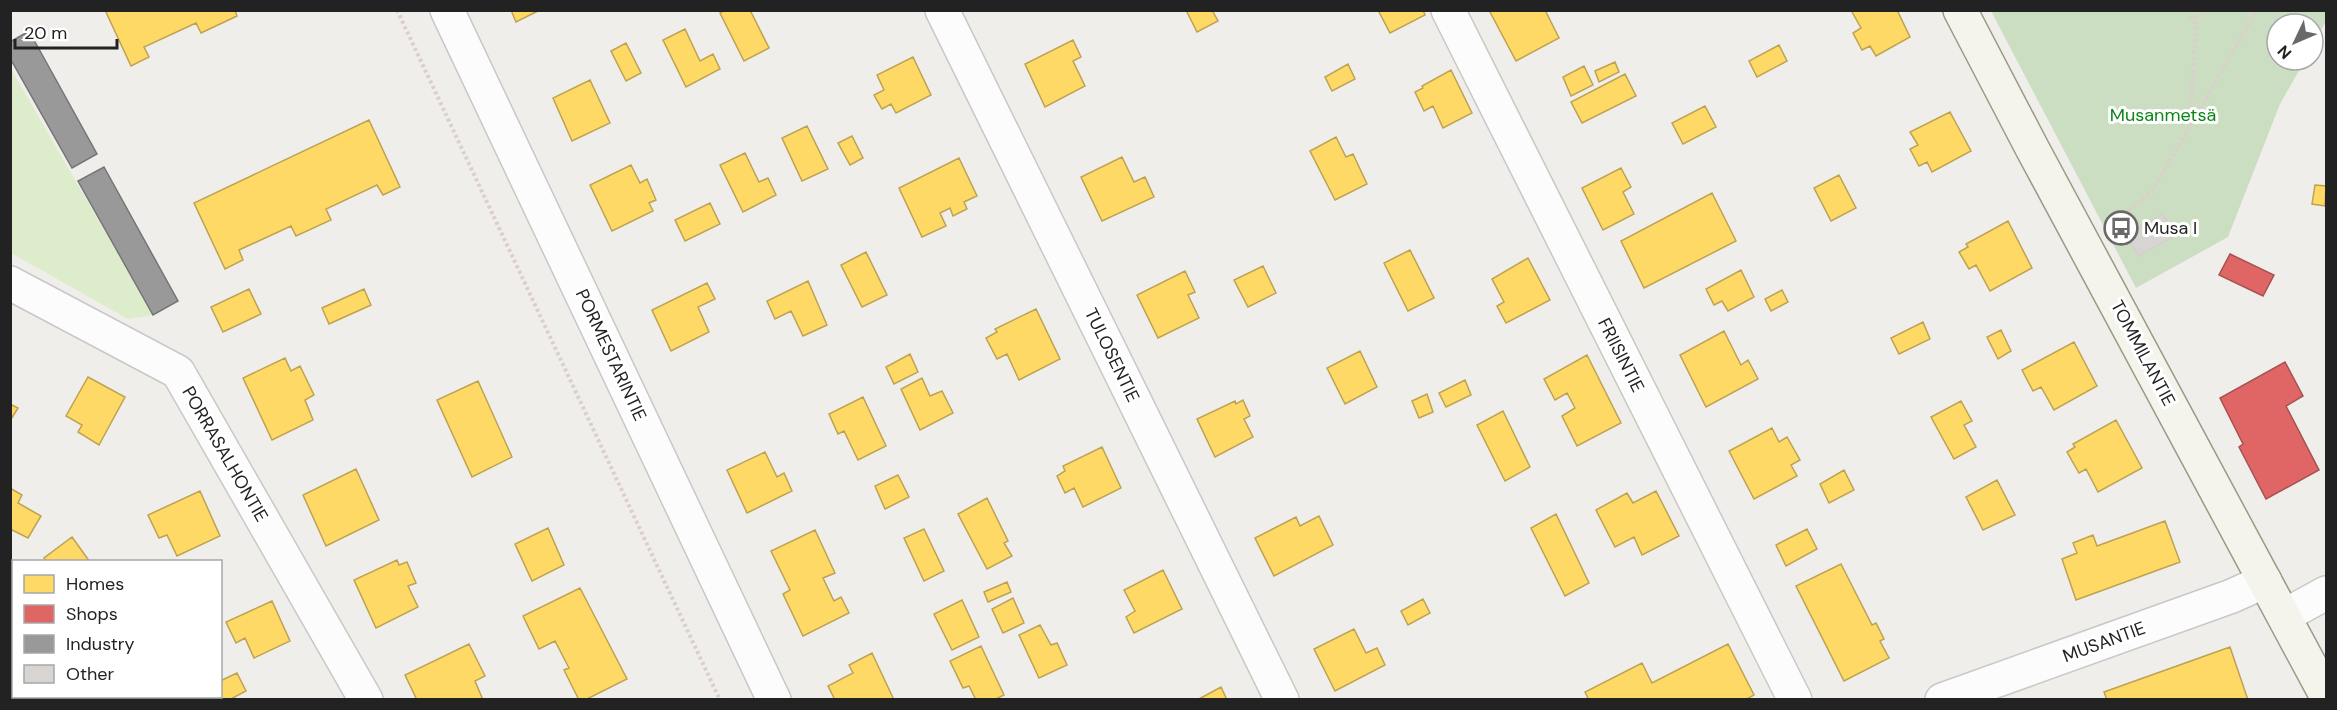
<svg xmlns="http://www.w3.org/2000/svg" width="2337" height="710" font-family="'DM Sans',sans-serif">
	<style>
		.grass { fill: #ddeccb }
		.forest { fill: #cbdec1 }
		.homes { fill: #ffd966; stroke: #bda252; stroke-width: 1.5 }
		.shops { fill: #e06666; stroke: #a75252; stroke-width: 1.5 }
		.industry { fill: #999; stroke: #757575; stroke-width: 1.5 }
		.building { fill: #d7d4d2; stroke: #d3d0cc; stroke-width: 1.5 }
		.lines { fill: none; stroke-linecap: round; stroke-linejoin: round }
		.minor-casing { stroke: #c9c8c7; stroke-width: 36 }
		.secondary-casing { stroke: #999a82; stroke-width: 36 }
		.path { stroke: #dccecd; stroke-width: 4; stroke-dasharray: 3 3; stroke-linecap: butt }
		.minor { stroke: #fdfcfc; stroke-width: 33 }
		.secondary { stroke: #f4f4ed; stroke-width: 33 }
		.labels { text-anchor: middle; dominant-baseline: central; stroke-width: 6; stroke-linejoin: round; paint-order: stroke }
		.park-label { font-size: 18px; fill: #0c8416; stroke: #fff }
		.poi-label { font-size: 18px; fill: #222; stroke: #fff; text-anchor: start }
		.street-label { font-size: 18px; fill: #222; stroke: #fff }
	</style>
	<rect width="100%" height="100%" fill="#f0eeeb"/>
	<path class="grass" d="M10 67 153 315 128 319 11 253Z"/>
	<path class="forest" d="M2326 10V21L2313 45V24H2277V60H2305L2280 104 2228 237 2136 288 1991 11Z"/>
	<path class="homes" d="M105 10H235L237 16 201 33 196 23 144 47 149 57 131 66Z
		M511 10H540L516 22Z
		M725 10H750L769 48 744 61 720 13Z
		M1186 10H1212L1218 21 1197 32Z
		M1378 10H1423L1425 15 1390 33Z
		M1493 10H1545L1559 38 1516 61 1490 12Z
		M1854 10H1897L1910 37 1876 56 1870 46 1862 50 1853 33 1861 28 1852 12Z
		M685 29 700 61 713 54 720 69 686 87 663 40Z
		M1073 40 1081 57 1073 61 1085 86 1045 107 1025 64Z
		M626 43 641 73 626 81 611 51Z
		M1779 45 1787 61 1757 77 1749 61Z
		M913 57 931 95 896 113 891 104 882 109 874 95 884 90 877 75Z
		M1615 62 1619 72 1599 82 1595 71Z
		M1348 64 1355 79 1332 91 1325 77Z
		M1584 66 1593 85 1571 96 1563 77Z
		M1451 70 1472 113 1443 128 1433 106 1424 111 1415 92 1423 88 1422 86Z
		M1625 74 1636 96 1582 123 1571 102Z
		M590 80 610 123 572 141 553 98Z
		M1705 106 1716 127 1683 144 1672 123Z
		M1950 112 1971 151 1932 172 1927 162 1919 166 1910 149 1918 145 1910 132Z
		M369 120 400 187 383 195 377 185 326 209 331 220 296 236 291 226 239 250 243 260 225 269 194 203Z
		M807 126 828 169 802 181 782 138Z
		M852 136 863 158 850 165 838 143Z
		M1336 137 1346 157 1353 154 1367 184 1335 200 1310 151Z
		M745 153 759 182 768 178 776 195 743 212 720 165Z
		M1122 157 1134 182 1145 177 1154 197 1102 221 1081 177Z
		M959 158 977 196 964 202 967 209 953 216 950 208 940 213 946 226 922 237 899 188Z
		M631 165 640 183 647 179 656 200 649 203 653 211 612 231 590 185Z
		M1621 168 1631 187 1623 192 1634 214 1603 230 1582 188Z
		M1839 175 1856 208 1831 221 1814 188Z
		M2315 185 2326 186 2325 206 2312 204Z
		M1712 193 1736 241 1644 288 1621 241Z
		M710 203 720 224 685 241 675 220Z
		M2008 221 2032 268 1990 291 1976 265 1969 269 1959 252 1968 247 1966 244Z
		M1410 250 1434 298 1408 311 1384 263Z
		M866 252 887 295 862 307 841 265Z
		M1528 258 1550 300 1506 323 1497 306 1504 302 1492 279Z
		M1263 266 1276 293 1248 307 1234 280Z
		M1741 270 1754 297 1728 311 1722 301 1714 305 1706 289Z
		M1185 271 1195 292 1188 295 1199 318 1158 338 1137 295Z
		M808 281 827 325 803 336 791 311 775 319 767 301Z
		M707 283 715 299 698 307 709 332 671 351 652 310Z
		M249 289 261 314 223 332 211 307Z
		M364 289 371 305 329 324 322 308Z
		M1782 290 1788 302 1771 311 1765 299Z
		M1036 309 1060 359 1019 380 1007 354 997 359 986 338 997 332 995 329Z
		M1923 322 1930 339 1899 354 1891 338Z
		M2001 330 2011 351 1998 359 1987 337Z
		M1724 331 1741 365 1748 360 1758 379 1706 407 1680 355Z
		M2074 342 2097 386 2054 410 2041 387 2033 391 2022 370Z
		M1360 351 1377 387 1345 404 1327 368Z
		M910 354 918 372 894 384 886 367Z
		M1587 355 1621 423 1577 446 1562 416 1575 408 1567 393 1555 400 1544 379Z
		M285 358 291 371 300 366 314 395 305 400 313 420 272 440 243 378Z
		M88 377 125 397 99 445 78 432 82 425 66 416Z
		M922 378 930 396 942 391 953 413 920 430 901 389Z
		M1465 380 1471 395 1446 407 1439 393Z
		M478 381 512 457 472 477 437 400Z
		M1427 394 1433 412 1419 418 1412 401Z
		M863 397 886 446 858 460 844 431 838 434 829 414Z
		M1243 400 1250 416 1244 419 1253 437 1215 457 1197 419 1235 401 1236 404Z
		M1961 401 1972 421 1964 425 1976 447 1954 459 1931 417Z
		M10 404 18 408 10 421Z
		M1503 411 1530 467 1505 481 1477 425Z
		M2116 420 2142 468 2098 492 2086 469 2079 473 2067 452 2075 447 2073 444Z
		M1772 428 1779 442 1787 437 1800 460 1791 465 1797 476 1754 499 1729 451Z
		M1102 447 1121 488 1083 507 1074 488 1065 493 1057 476 1065 471 1063 466Z
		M765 452 777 477 784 473 792 491 747 513 727 470Z
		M356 469 379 520 326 546 303 495Z
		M1844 470 1854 490 1829 503 1820 484Z
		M898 475 909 497 885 509 875 486Z
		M1997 480 2015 515 1983 530 1966 497Z
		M10 488 22 495 18 503 41 516 28 538 10 529Z
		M200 491 220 536 177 556 167 535 159 538 148 515Z
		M1656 491 1679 536 1642 555 1634 537 1615 547 1596 510 1627 493 1633 503Z
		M987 498 1008 541 1004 543 1012 556 987 569 958 514Z
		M1556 514 1589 583 1565 596 1531 528Z
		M1319 516 1333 545 1274 576 1255 538 1296 517 1300 526Z
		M2165 521 2180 562 2076 600 2062 559 2077 553 2073 543 2093 535 2097 546Z
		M548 528 564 565 532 581 515 544Z
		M924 529 944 571 924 581 904 538Z
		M1807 529 1817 549 1786 566 1776 545Z
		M815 530 835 573 823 578 834 601 841 597 849 613 803 636 783 594 790 590 771 551Z
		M72 537 90 562H47L44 558Z
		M397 560 399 565 407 562 416 583 408 586 418 607 376 628 354 580Z
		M1841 564 1872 625 1876 623 1884 639 1880 641 1889 658 1844 681 1796 586Z
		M1163 570 1182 609 1134 633 1126 617 1135 611 1124 590Z
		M1007 582 1011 592 988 602 984 592Z
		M580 588 627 679 585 700H579L564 670 569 668 555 641 539 649 523 616Z
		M1013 598 1024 623 1003 633 992 609Z
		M1423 599 1430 613 1408 625 1401 611Z
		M962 600 979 637 952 650 934 614Z
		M272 601 290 641 254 658 245 638 236 643 226 622Z
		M1040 625 1051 645 1057 643 1067 665 1039 678 1019 635Z
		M1354 629 1366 653 1377 648 1385 665 1335 691 1314 649Z
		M469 644 485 676 475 681 483 700H417L405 675Z
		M1728 644 1754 695 1745 700H1589L1585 692 1642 663 1652 683Z
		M981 646 1004 695 994 700H976L969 686 963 688 950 661Z
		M2230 647 2248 700H2107L2104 692Z
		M872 653 894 700H835L828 686 853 673 849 665Z
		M237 673 246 691 229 700H213L212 696H220V681Z
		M1221 687 1227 700H1197Z"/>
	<path class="shops" d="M2230 254 2274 275 2263 296 2219 275Z
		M2285 362 2303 396 2286 406 2319 470 2266 499 2239 447 2243 444 2220 398Z"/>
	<path class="industry" d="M29 31 97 154 72 168 10 58V42Z
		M104 167 178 301 153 315 78 181Z"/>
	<path class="building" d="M2163 214 2175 236 2138 256 2127 234Z"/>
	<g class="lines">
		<g class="minor-casing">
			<path id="minor" d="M447 10 774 700
				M942 10 1282 700
				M1448 10 1795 700
				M10 283 178 372 366 700
				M2284 616 2326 593
				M1942 700 2232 596 2265 581"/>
		</g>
		<g class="secondary-casing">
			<path id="secondary" d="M1960 10 2032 148 2326 695"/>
		</g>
		<path class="path" d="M397 10 720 700
			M2188 10 2196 26
			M2190 126 2197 10
			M2109 225 2152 192 2257 10"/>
		<use href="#minor" class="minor"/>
		<use href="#secondary" class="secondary"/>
	</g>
	<defs>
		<g id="bus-ring" transform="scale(1.725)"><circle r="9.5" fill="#fff" stroke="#6a6968" stroke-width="1.5"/><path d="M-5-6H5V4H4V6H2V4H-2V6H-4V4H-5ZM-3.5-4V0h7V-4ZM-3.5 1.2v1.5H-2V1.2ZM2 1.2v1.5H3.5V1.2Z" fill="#6a6968"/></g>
	</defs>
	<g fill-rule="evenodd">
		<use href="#bus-ring" x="2121" y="228"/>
	</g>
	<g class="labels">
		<g class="park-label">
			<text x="2163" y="115">Musanmetsä</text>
		</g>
		<g class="poi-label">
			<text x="2144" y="228">Musa I</text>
		</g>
		<g class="street-label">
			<text transform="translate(2143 353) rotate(62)">TOMMILANTIE</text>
			<text transform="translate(611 355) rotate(65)">PORMESTARINTIE</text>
			<text transform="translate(1112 355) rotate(64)">TULOSENTIE</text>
			<text transform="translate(1621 355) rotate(63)">FRIISINTIE</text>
			<text transform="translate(225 454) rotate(60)">PORRASALHONTIE</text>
			<text transform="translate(2104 642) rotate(-20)">MUSANTIE</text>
		</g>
	</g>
	<rect width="2337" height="710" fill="none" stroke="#222222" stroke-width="24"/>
	<rect x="12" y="560" width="210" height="138" fill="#ffffff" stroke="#a7a7a7" stroke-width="1.5"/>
	<rect x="24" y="575" width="30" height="18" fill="#ffd966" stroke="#a7a7a7" stroke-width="1.5"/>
	<text x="66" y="590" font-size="18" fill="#222222">Homes</text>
	<rect x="24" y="605" width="30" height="18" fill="#e06666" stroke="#a7a7a7" stroke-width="1.5"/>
	<text x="66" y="620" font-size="18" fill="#222222">Shops</text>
	<rect x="24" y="635" width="30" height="18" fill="#999999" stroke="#a7a7a7" stroke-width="1.5"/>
	<text x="66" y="650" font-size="18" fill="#222222">Industry</text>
	<rect x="24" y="665" width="30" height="18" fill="#d7d4d2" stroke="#a7a7a7" stroke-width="1.5"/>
	<text x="66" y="680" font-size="18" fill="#222222">Other</text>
	<g transform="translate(2295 42) rotate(226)"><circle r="28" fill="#ffffff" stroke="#a7a7a7" stroke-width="1.5"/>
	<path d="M0-4.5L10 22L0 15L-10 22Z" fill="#6a6968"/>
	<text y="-9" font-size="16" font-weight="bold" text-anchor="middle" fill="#222222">N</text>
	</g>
	<path d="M15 39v9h102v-9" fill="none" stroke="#222222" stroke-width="3"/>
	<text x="24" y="39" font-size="18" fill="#222222" stroke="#ffffff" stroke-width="4.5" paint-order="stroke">20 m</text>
</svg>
